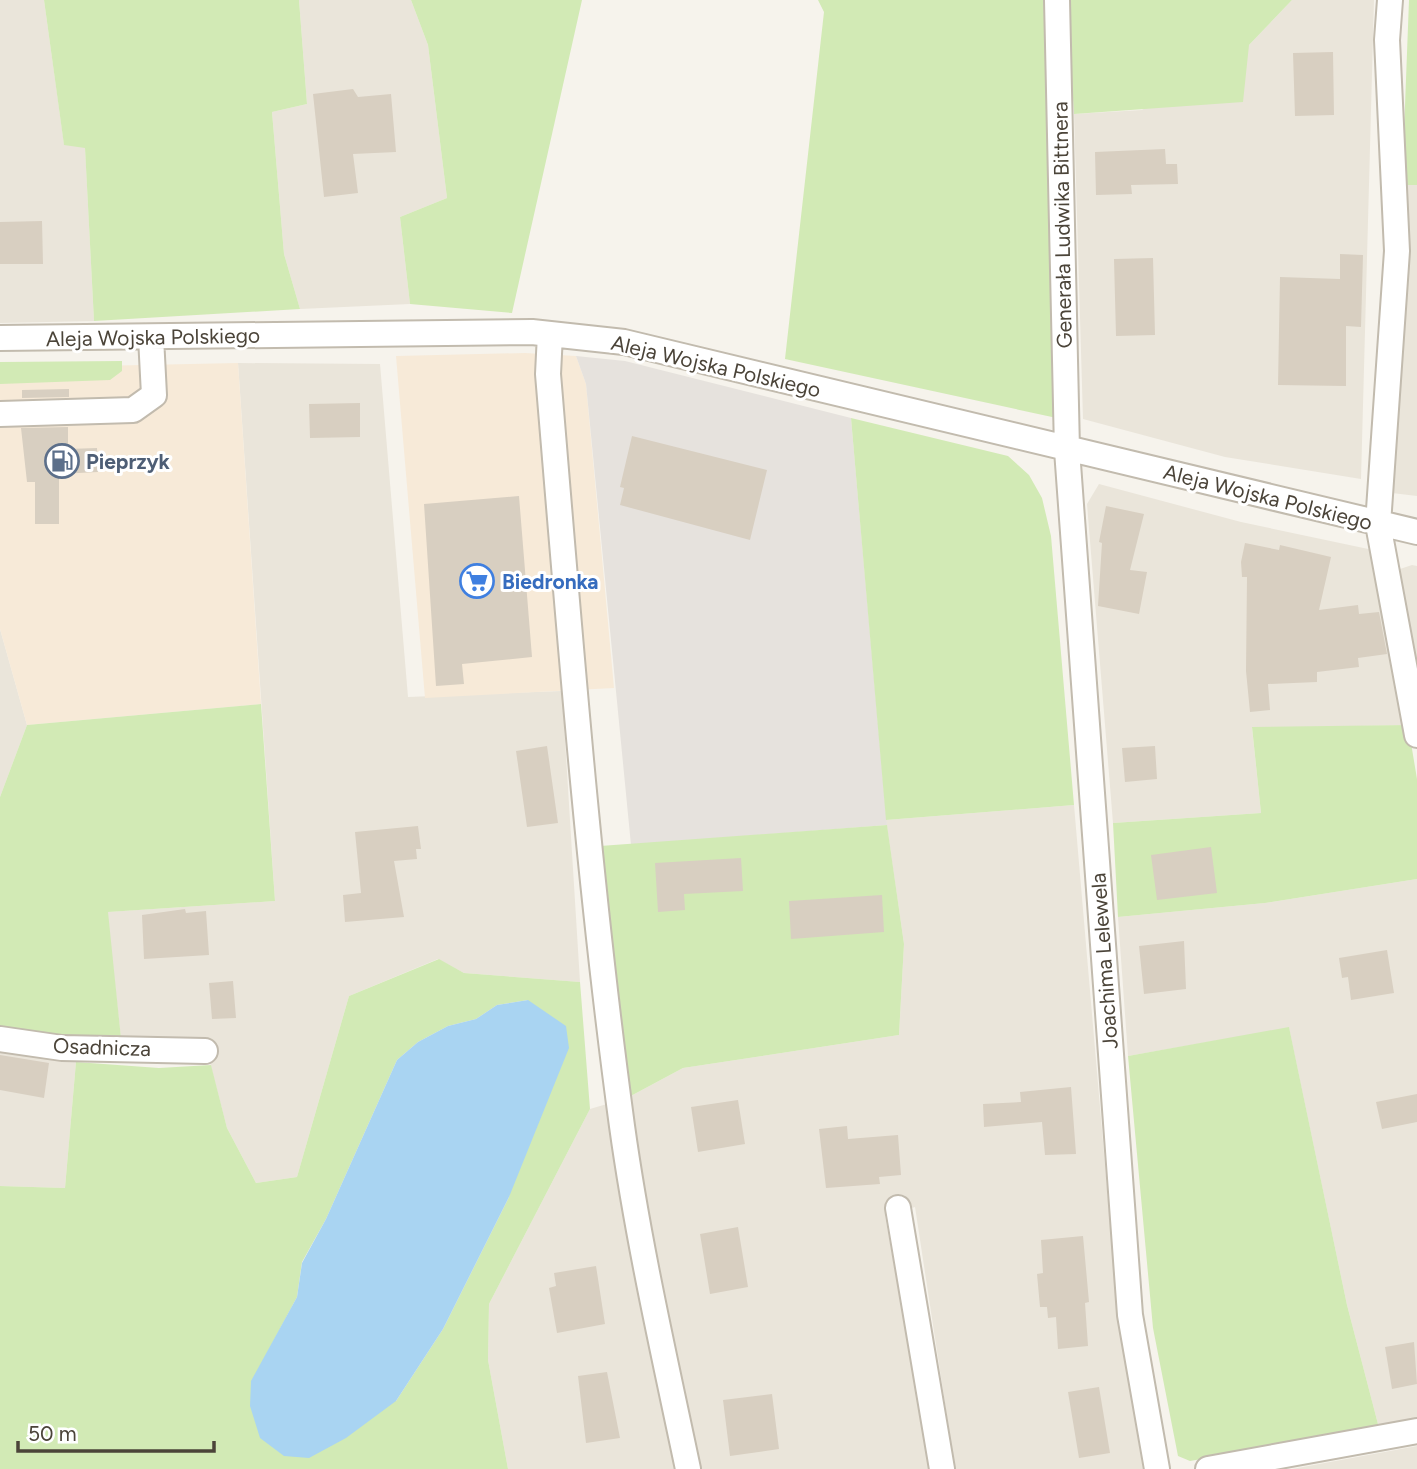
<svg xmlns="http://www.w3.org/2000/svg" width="1417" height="1469" font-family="Figtree,sans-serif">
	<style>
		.residential { fill: #eae5da }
		.commercial { fill: #f7ead8 }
		.industrial { fill: #e6e2dd }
		.green { fill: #d2eab5; fill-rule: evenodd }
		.water { fill: #a9d4f2 }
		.building { fill: #d8cfc1 }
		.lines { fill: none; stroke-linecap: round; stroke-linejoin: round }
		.minor-casing { stroke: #c2bbae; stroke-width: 28 }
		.minor { stroke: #fff; stroke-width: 24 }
		.labels { text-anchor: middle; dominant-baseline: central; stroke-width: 6; stroke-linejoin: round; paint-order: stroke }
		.street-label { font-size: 21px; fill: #4b4439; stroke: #fff }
		.service-label { font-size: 21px; font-weight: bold; fill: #4e5e75; stroke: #fff; text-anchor: start }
		.shop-label { font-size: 21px; font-weight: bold; fill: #366cbe; stroke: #fff; text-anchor: start }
	</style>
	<rect width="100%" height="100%" fill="#f6f3ec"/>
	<path class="residential" d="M0 0H44L64 144 85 147 94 321 0 323Z
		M299 0H411L428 45 447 198 400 217 410 304 300 309 284 254 272 112 307 104Z
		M1292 0H1374L1361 479 1225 457 1083 419 1074 114 1142 110 1249 45Z
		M1402 185H1417V496L1392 493Z
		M238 363 380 364 408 697 562 691 580 982 464 973 438 959 349 996 297 1177 256 1183 227 1128 204 1040 122 1048 107 912 275 901Z
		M1099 484 1241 522 1373 550 1408 725 1252 728 1261 813 1113 823 1087 504Z
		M1412 565 1417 566V669L1400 569Z
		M0 629 27 725 0 797Z
		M1074 805 1118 1316 1143 1469H955L915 1207 885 1216 931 1469H508L488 1360 489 1304 590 1109 627 1098 683 1068 899 1035 904 944 886 820Z
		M1417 879V1420L1379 1428 1347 1305 1289 1028 1128 1056 1118 917 1265 903Z
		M0 1050 76 1062 65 1188 0 1186Z
		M1417 1446V1469H1292Z"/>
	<path class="commercial" d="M525 353 576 356 586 384 614 688 425 698 396 356Z
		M238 363 261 704 27 725 0 629V368Z"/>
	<path class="industrial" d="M576 356 625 361 851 418 887 825 631 845 586 384Z"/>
	<path class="green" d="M44 0H299L307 104 272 112 284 254 300 309 94 321 85 148 64 145Z
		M411 0H582L512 313 410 304 400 217 447 198 428 45Z
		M818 0H1047L1066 420 785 359 824 12Z
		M1067 0H1292L1249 45 1243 102 1074 114Z
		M1409 0H1417V185H1402Z
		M122 361V371L110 380 0 384V362Z
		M851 418 1008 456 1029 475 1042 498 1051 536 1074 805 886 820Z
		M261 704 275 901 108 912 122 1048 0 1034V797L27 725Z
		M1408 725 1417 779V879L1265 903 1118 917 1113 823 1261 813 1252 727Z
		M887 825 904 944 899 1035 683 1068 627 1098 600 846Z
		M439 959 464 973 580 982 590 1109 489 1304 488 1360 508 1469H0V1186L65 1188 76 1062 159 1068 211 1065 227 1128 256 1183 297 1177 349 996ZM528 1000 509 1197 443 1329 396 1401 252 1381 297 1297 302 1262 326 1219 397 1060 418 1042 448 1026 476 1019 497 1005Z
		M1289 1027 1347 1305 1379 1428 1190 1461 1178 1456 1153 1328 1128 1056Z"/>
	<path class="water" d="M528 1000 566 1026 569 1048 509 1197 443 1329 396 1401 346 1438 309 1458 284 1456 260 1438 250 1406 251 1381 297 1297 302 1263 326 1219 397 1060 418 1042 448 1026 476 1019 497 1005Z"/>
	<path class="building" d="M1333 52 1334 115 1295 116 1293 53Z
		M353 89 358 97 391 94 396 152 353 154 358 193 324 197 313 94Z
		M1165 149 1166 164H1177L1178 184 1131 185 1132 194 1096 195 1095 152Z
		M42 221 43 264H0V222Z
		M1340 254 1363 255 1361 327 1346 326V386L1278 385 1280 277 1340 279Z
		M1153 258 1155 335 1116 336 1114 259Z
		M69 389V397L22 398V390Z
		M360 403V437L310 438 309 404Z
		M68 427V449L97 448 98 472 59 474V524H35V482H27L21 428Z
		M632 436 767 470 750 540 620 505 624 488 620 487Z
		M519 496 532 657 462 664 464 684 436 686 424 504Z
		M1106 506 1144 514 1130 570 1147 572 1139 614 1098 606 1102 543 1099 542Z
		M1245 543 1279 550 1280 545 1331 557 1319 610 1358 605 1359 614 1379 612 1387 654 1358 658 1359 667 1317 672V682L1268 684 1270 710 1250 712 1246 671 1247 577H1242L1241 562Z
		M547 746 558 823 527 827 516 751Z
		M1155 746 1157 779 1125 782 1122 748Z
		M418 826 421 849H416L417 859 394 861 404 917 345 922 343 895 361 893 355 832Z
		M1211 847 1217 893 1157 900 1151 855Z
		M741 858 743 891 684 894 685 910 658 912 655 863Z
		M882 895 884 932 791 939 789 901Z
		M185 909 186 913 206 911 209 955 144 959 142 915Z
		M1184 941 1186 989 1144 994 1139 946Z
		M1387 950 1394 993 1351 1000 1348 977 1342 978 1339 958Z
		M233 981 236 1018 212 1019 209 983Z
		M0 1055 49 1063 44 1098 0 1090Z
		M1071 1087 1076 1154 1045 1155 1042 1122 984 1127 983 1104 1021 1102 1020 1092Z
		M1417 1094V1122L1382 1129 1376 1102Z
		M738 1100 745 1144 698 1152 691 1107Z
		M847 1126 848 1139 898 1135 901 1175 879 1177 880 1184 826 1188 819 1129Z
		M738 1227 748 1287 710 1294 700 1234Z
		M1083 1236 1089 1302 1085 1303 1088 1346 1058 1349 1056 1317 1048 1318 1047 1307H1040L1037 1274 1043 1273 1041 1240Z
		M596 1266 605 1324 557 1333 549 1288 556 1286 554 1273Z
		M1414 1342 1417 1384 1392 1389 1385 1347Z
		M607 1372 620 1438 586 1443 578 1376Z
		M1099 1387 1110 1453 1079 1458 1068 1392Z
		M772 1394 779 1449 730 1456 723 1400Z"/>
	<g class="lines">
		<g class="minor-casing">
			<path id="minor" d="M1057 0 1067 450 1130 1315 1157 1469
				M1390 0 1387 40 1397 251 1378 524 1417 735
				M550 334 548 374C569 625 588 876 622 1126 638 1241 664 1355 688 1469
				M0 338 532 332 624 342 1417 532
				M0 414 133 410 154 395 151 337
				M0 1039 62 1048 205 1051
				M898 1208 942 1469
				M1208 1469 1417 1431"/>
		</g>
		<use href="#minor" class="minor"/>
	</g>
	<defs>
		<g id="fuel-ring" transform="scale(1.75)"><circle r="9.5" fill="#fff" stroke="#5c6f8a" stroke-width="1.5"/><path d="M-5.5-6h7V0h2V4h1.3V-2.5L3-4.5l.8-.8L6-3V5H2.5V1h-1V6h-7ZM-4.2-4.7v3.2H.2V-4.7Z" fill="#5c6f8a"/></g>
		<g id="supermarket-ring" transform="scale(1.75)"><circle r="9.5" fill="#fff" stroke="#3f7fe0" stroke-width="1.5"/><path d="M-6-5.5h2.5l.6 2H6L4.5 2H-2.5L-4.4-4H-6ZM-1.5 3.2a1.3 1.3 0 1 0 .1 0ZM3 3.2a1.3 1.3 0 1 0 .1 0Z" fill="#3f7fe0"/></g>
	</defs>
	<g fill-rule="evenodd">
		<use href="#fuel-ring" x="62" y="461"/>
		<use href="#supermarket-ring" x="477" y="581"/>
	</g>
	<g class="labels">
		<g class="street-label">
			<text transform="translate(1062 225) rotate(-91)">Generała Ludwika Bittnera</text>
			<text transform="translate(153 337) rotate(-1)">Aleja Wojska Polskiego</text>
			<text transform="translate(716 366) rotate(13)">Aleja Wojska Polskiego</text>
			<text transform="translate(1268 497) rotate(14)">Aleja Wojska Polskiego</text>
			<text transform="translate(1104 961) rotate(-94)">Joachima Lelewela</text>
			<text transform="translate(102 1047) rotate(2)">Osadnicza</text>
		</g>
		<g class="service-label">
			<text x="86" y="461">Pieprzyk</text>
		</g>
		<g class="shop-label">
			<text x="502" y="581">Biedronka</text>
		</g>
	</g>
	<path d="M18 1441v10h196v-10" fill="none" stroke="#4b4439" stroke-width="3.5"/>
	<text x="28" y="1441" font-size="21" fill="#4b4439" stroke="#ffffff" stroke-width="5" paint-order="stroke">50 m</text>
</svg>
